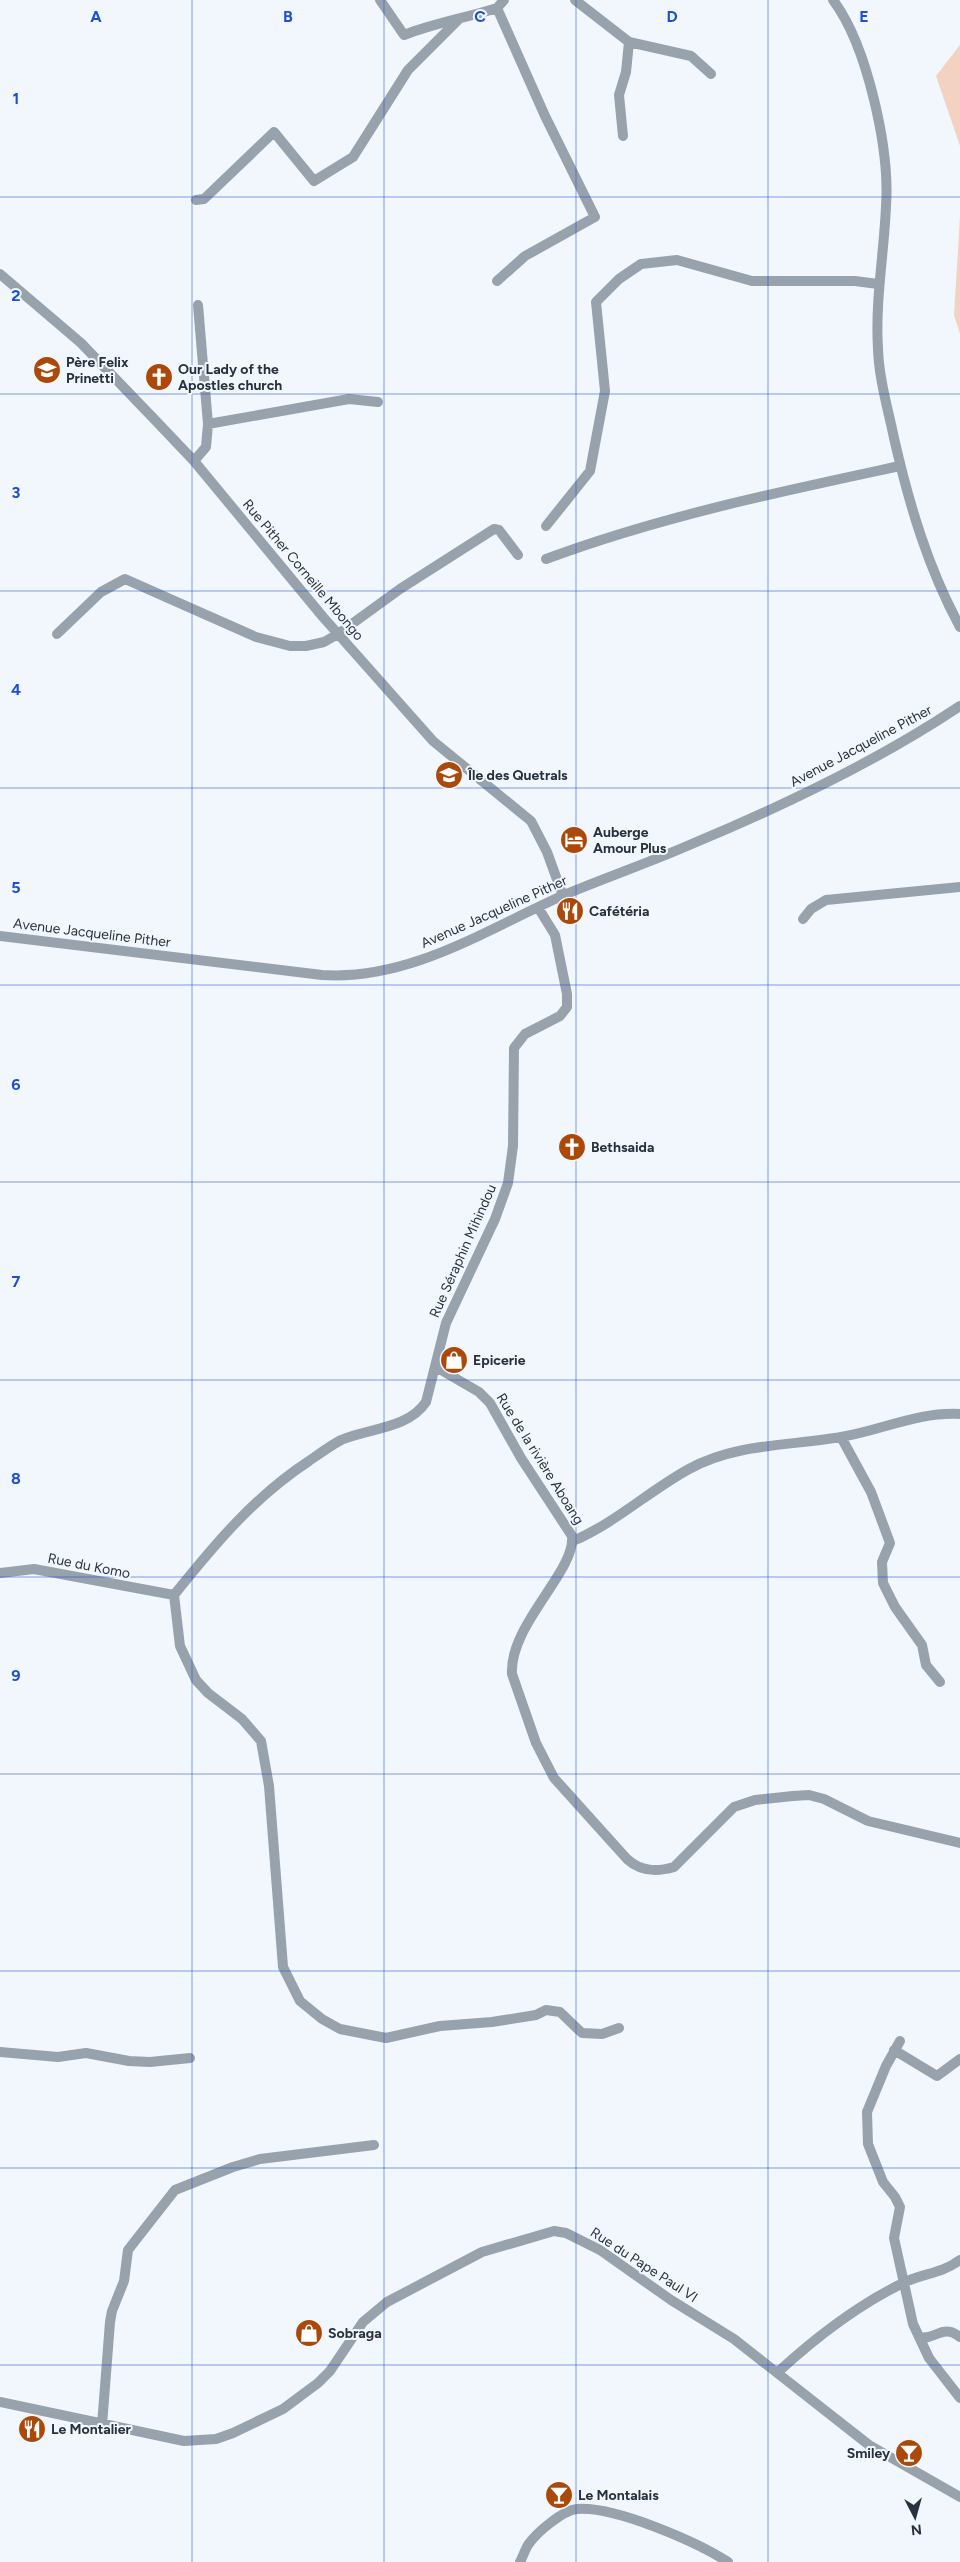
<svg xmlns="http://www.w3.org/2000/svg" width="960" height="2562" font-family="Figtree,sans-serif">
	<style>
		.green { fill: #f3d2c2 }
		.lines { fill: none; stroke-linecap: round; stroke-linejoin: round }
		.minor { stroke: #98a2ad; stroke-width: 10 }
		.grid { fill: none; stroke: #1d4ed8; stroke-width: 1; stroke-opacity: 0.55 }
		.labels { text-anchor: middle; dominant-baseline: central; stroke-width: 4; stroke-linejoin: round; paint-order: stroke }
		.poi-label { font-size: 14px; font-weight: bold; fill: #28323e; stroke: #f2f7fd; text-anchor: start }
		.street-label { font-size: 14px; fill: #28323e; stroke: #f2f7fd }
		.grid-label { font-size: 16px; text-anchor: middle; font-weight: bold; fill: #1d4ed8; stroke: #f2f7fd; stroke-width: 4; stroke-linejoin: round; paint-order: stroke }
	</style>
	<rect width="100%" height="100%" fill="#f2f7fd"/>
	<path class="green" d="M960 45V146L936 76Z
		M960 216V334L954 315Z"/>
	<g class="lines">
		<path class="minor" d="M380 0 404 35C434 23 466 18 497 8
			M575 0 629 42 626 72 619 95 623 136
			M833 0C867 45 890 149 886 206 884 254 875 301 878 349 879 379 888 409 894 438 909 504 928 568 960 627
			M629 42 691 56 711 74
			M196 200 204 199 274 132 314 181 353 157 408 70 458 20
			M0 274 81 343 156 421 194 461 323 617 433 741 531 821 547 852 563 896
			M497 281 525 256 595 217 545 116 497 8 504 0
			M208 424 349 399 378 402
			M194 461 206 447 208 424 198 305
			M546 526 590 471 605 391 596 302 619 279 641 264 677 260 752 281H855L878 284
			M546 559C662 516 779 492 900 466
			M57 634 101 592 125 579 256 637 290 646H306L324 642 338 634 400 589 494 529 499 530 518 555
			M803 919 811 909 826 900 960 887
			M0 936 322 975C410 981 487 929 564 895 607 877 651 862 694 843 785 805 878 761 960 706
			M436 1367 479 1392 490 1403 521 1458 572 1536C576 1571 509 1625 512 1674L536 1743 554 1778 627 1859C641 1872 657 1872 674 1867L734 1807 755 1800 793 1796 809 1795 824 1799 868 1821 960 1843
			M841 1437 871 1492 890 1543 882 1562 883 1583 895 1607 922 1645 926 1665 940 1682
			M573 1541C615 1523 649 1491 689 1469 736 1443 790 1446 841 1437 883 1430 916 1412 960 1414
			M0 1573 34 1569 174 1595
			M174 1595C215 1544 254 1497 309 1461 319 1454 330 1446 341 1440 369 1428 408 1429 426 1402L446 1323 495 1219 508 1183 513 1146 514 1048 525 1034 560 1016 567 1007V994L555 935 539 909
			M174 1595 180 1646 196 1680 208 1693 242 1719 261 1741 269 1786 283 1967 300 2001 322 2019 340 2029 386 2038 440 2026 492 2022 536 2015 546 2010 560 2012 582 2033 602 2034 619 2028
			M900 2041 886 2066 867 2112 868 2144 883 2182 895 2197 900 2207 894 2238 913 2324 929 2358 960 2398
			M894 2050 937 2076 960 2059
			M0 2052 58 2057 86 2053 129 2061 150 2062 190 2058
			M919 2337C935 2341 942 2323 960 2337
			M778 2372C815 2338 858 2305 903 2283 923 2273 941 2274 960 2260
			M0 2402 184 2441 216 2439 233 2433 283 2409 318 2383 330 2371 363 2322 387 2302 482 2252 554 2231 566 2233 600 2250 671 2300 734 2339 869 2445 960 2497
			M102 2425 110 2322 112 2311 124 2281 128 2250 175 2190 233 2167 260 2159 374 2145
			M520 2562C523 2556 525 2550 528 2545 536 2533 563 2510 577 2509 615 2506 697 2542 728 2562"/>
	</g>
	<path class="grid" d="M192 0V2562M384 0V2562M576 0V2562M768 0V2562M0 197H960M0 394H960M0 591H960M0 788H960M0 985H960M0 1182H960M0 1380H960M0 1577H960M0 1774H960M0 1971H960M0 2168H960M0 2365H960"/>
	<defs>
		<g id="school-disc" transform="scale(1.4375)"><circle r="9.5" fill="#ab490a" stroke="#f2f7fd"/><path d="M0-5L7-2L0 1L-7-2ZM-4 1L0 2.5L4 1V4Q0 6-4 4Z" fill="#fff"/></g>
		<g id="church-disc" transform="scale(1.4375)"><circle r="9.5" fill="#ab490a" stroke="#f2f7fd"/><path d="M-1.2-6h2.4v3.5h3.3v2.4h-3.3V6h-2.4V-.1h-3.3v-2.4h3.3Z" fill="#fff"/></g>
		<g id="hotel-disc" transform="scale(1.4375)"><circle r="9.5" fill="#ab490a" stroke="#f2f7fd"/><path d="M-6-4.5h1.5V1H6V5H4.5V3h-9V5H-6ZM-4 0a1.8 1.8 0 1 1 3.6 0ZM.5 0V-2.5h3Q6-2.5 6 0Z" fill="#fff"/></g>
		<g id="restaurant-disc" transform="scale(1.4375)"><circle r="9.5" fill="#ab490a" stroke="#f2f7fd"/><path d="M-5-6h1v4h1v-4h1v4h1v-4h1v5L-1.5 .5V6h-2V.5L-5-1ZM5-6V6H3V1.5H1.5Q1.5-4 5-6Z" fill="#fff"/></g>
		<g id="shop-disc" transform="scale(1.4375)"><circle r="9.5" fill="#ab490a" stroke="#f2f7fd"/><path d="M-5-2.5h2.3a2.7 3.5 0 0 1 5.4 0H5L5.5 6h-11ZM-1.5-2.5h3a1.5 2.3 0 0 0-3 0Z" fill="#fff"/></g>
		<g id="bar-disc" transform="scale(1.4375)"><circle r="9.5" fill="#ab490a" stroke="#f2f7fd"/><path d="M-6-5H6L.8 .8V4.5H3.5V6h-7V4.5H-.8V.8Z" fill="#fff"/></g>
	</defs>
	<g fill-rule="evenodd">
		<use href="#school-disc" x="47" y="370"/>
		<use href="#church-disc" x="159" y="377"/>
		<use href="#school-disc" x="449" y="775"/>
		<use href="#hotel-disc" x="574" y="840"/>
		<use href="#restaurant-disc" x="570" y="911"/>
		<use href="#church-disc" x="572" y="1147"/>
		<use href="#shop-disc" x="454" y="1360"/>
		<use href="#shop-disc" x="309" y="2333"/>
		<use href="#restaurant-disc" x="32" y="2429"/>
		<use href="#bar-disc" x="909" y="2453"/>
		<use href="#bar-disc" x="559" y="2495"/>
	</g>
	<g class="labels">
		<g class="poi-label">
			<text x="66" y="362">Père Felix<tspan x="66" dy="16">Prinetti</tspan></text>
			<text x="178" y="369">Our Lady of the<tspan x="178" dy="16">Apostles church</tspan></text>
			<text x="468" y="775">Île des Quetrals</text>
			<text x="593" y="832">Auberge<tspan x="593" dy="16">Amour Plus</tspan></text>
			<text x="589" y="911">Cafétéria</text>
			<text x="591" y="1147">Bethsaida</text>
			<text x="473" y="1360">Epicerie</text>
			<text x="328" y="2333">Sobraga</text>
			<text x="51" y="2429">Le Montalier</text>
			<text x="890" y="2453" text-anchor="end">Smiley</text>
			<text x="578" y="2495">Le Montalais</text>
		</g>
		<g class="street-label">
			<text transform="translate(303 570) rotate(50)">Rue Pither Corneille Mbongo</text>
			<text transform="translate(861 746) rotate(-28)">Avenue Jacqueline Pither</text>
			<text transform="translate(494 912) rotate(-24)">Avenue Jacqueline Pither</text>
			<text transform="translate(92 933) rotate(7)">Avenue Jacqueline Pither</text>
			<text transform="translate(463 1251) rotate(-66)">Rue Séraphin Mihindou</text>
			<text transform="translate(540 1459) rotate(58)">Rue de la rivière Aboang</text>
			<text transform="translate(89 1566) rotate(11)">Rue du Komo</text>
			<text transform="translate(644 2265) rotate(33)">Rue du Pape Paul VI</text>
		</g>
	</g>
	<g class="grid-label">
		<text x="96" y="22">A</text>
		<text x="288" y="22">B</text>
		<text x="480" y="22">C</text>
		<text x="672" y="22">D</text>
		<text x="864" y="22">E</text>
		<text x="16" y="104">1</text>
		<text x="16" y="301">2</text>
		<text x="16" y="498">3</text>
		<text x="16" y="695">4</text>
		<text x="16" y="893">5</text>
		<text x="16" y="1090">6</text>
		<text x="16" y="1287">7</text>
		<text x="16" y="1484">8</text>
		<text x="16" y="1681">9</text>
	</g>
	<g transform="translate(915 2517) rotate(174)" stroke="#f2f7fd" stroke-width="4" paint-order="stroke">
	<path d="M0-4L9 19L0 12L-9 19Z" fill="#28323e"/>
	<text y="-8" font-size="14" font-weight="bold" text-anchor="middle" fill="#28323e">N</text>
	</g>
</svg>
